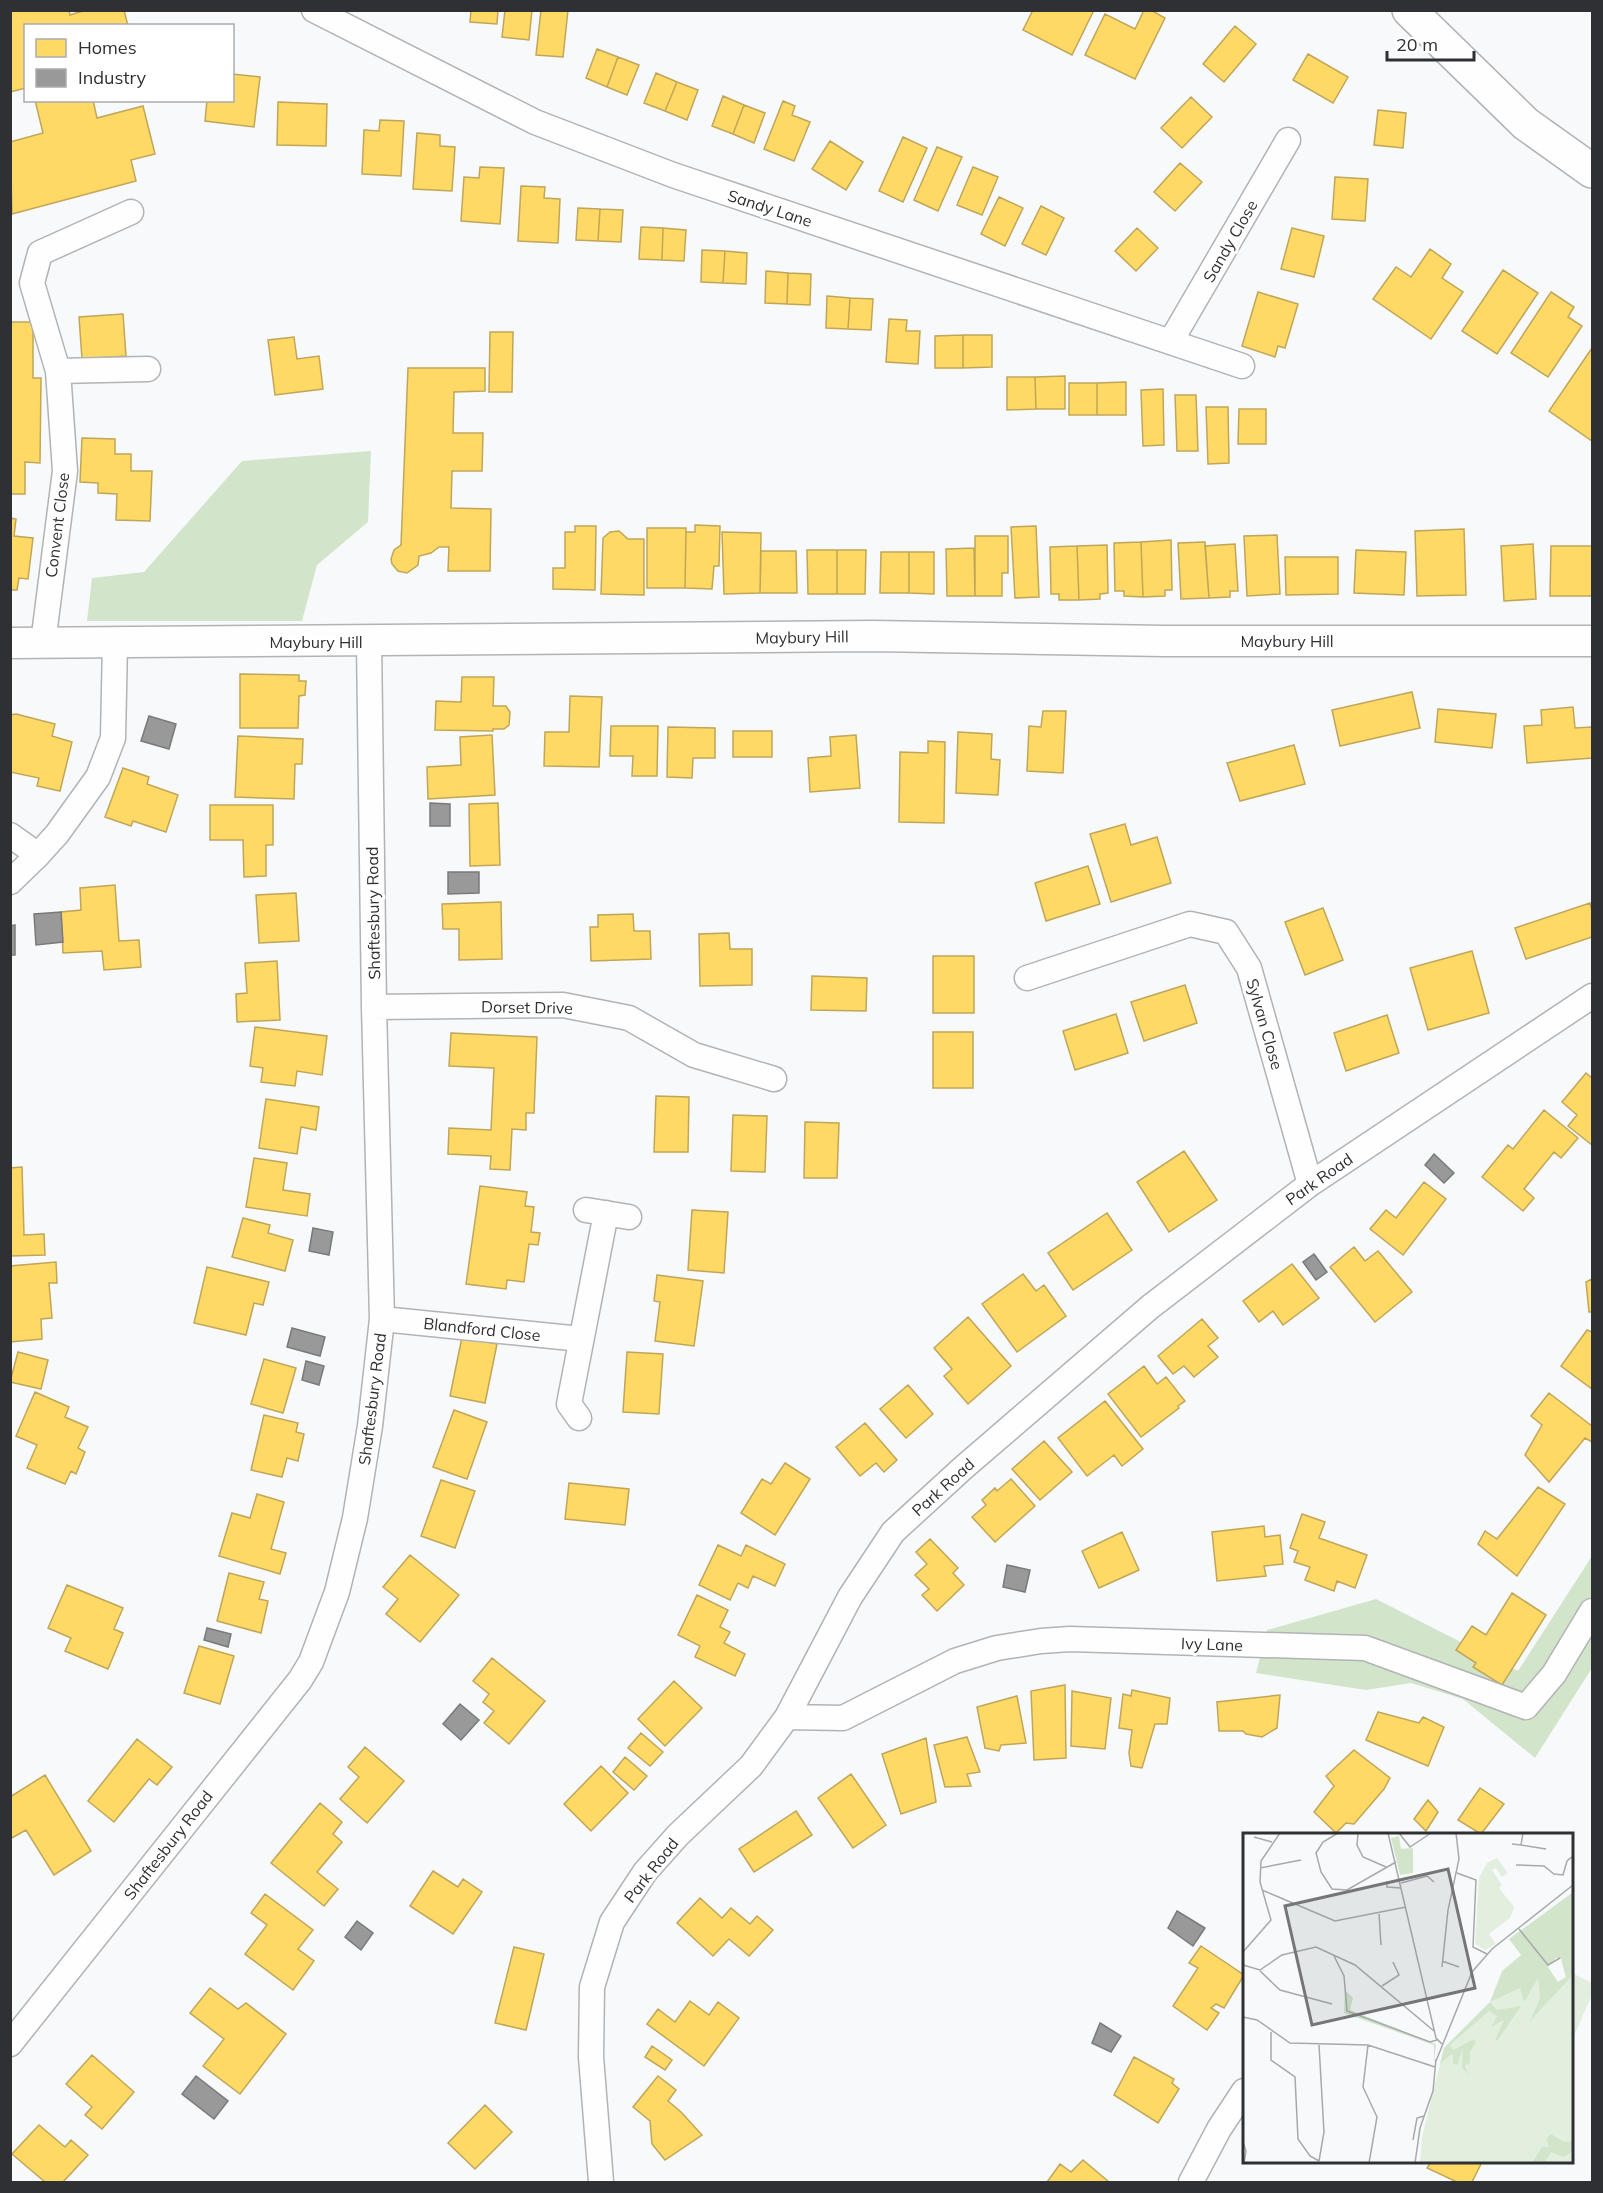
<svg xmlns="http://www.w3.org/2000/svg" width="1603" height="2193" font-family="Mulish,sans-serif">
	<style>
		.green { fill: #e2efde }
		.forest { fill: #d2e5cb }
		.homes { fill: #ffd966; stroke: #c0a657; stroke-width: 1.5 }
		.industry { fill: #999; stroke: #797a7a; stroke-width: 1.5 }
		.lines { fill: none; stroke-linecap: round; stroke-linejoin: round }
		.minor-casing { stroke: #b2b3b5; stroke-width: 27 }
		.tertiary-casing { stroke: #b2b3b5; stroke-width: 33 }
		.secondary-casing { stroke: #b2b3b5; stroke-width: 36 }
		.minor { stroke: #fefefe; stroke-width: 24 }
		.tertiary { stroke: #fefefe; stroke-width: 30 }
		.secondary { stroke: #fefefe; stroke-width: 33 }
		.labels { text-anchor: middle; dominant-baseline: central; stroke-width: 6; stroke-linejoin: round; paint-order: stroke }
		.street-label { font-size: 16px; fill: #2e3033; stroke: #fff }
		.inset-road { fill: none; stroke: #a7a9ab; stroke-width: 1.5 }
		.view { fill: #747679; fill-opacity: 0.15; stroke: #747679; stroke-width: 3 }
		.inset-edge { fill: none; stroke: #2e3033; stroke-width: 3 }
	</style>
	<rect width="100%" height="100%" fill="#f7f9fb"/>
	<path class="green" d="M1572 1973 1592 1983V1995L1572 2040Z"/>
	<path class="forest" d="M371 451 368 522 317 565 302 621H87L92 578 144 572 242 461Z
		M1592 1556V1668L1535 1758 1463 1699 1411 1683 1366 1690 1256 1673 1267 1630 1376 1599 1518 1671Z"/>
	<path class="homes" d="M10 10H69L70 15 86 10H124L128 26H26V88L10 92Z
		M471 10H498L497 24 470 22Z
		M505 10H532L529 40 502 37Z
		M541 10H568L563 57 536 55Z
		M1033 10H1094L1072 55 1023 30Z
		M1144 10H1151L1165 18 1135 79 1085 55 1105 14 1135 29Z
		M1235 26 1256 44 1224 82 1203 64Z
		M597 49 618 57 607 87 586 78Z
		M1308 54 1348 77 1333 103 1293 80Z
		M618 57 639 65 627 95 607 87Z
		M656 73 677 82 665 111 644 103Z
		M232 74 260 77 254 127 205 121 207 100H232Z
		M677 82 698 90 687 120 665 111Z
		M723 96 744 105 733 134 712 126Z
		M1191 97 1212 117 1182 148 1161 128Z
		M35 100H93L97 118 143 106 155 154 131 160 136 181 12 214 10 142 43 133Z
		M783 101 795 106 792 115 810 122 794 161 764 149Z
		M278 102 327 104 326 146 277 145Z
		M744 105 765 113 754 143 733 134Z
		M1378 110 1406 113 1403 148 1374 145Z
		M380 120 404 121 401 176 362 174 364 130 379 131Z
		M417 133 440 135V146L455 147 452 191 413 189Z
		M903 137 927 148 903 202 879 191Z
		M830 141 863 162 846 190 812 169Z
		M937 147 962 157 938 211 914 200Z
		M1180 163 1202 182 1175 211 1154 192Z
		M480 167 504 168 500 224 461 221 464 177 479 178Z
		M973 167 998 177 982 215 957 205Z
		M1335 177 1368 179 1365 221 1332 219Z
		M521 186 545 187 544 198 560 199 558 243 518 241Z
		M999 197 1023 208 1005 246 981 234Z
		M1041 206 1064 218 1046 255 1022 244Z
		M578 208 600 209 598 241 576 240Z
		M600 209 623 210 621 242 598 241Z
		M641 227 663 228 662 260 639 259Z
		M663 228 686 230 684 261 662 260Z
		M1137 228 1158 248 1136 271 1115 251Z
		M1292 228 1324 236 1314 277 1281 269Z
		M1430 249 1451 264 1442 278 1463 292 1431 339 1373 299 1396 267 1411 277Z
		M702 250 725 251 723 283 701 282Z
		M725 251 747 253 746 284 723 283Z
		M1503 270 1538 293 1497 354 1462 331Z
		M766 271 788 273 787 304 765 303Z
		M788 273 811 274 810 305 787 304Z
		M1258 292 1298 304 1285 348 1278 346 1275 357 1242 346Z
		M1551 292 1574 307 1568 317 1582 326 1548 377 1511 353Z
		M827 296 850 298 848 329 826 328Z
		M850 298 873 299 871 330 848 329Z
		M123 314 126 356 82 359 79 317Z
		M889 319 907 320 906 331H920L918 364 886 362Z
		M10 322H33V378H41L40 463 25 462V494H10Z
		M490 332H513L512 392H489Z
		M963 335V368H935V336Z
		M963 335H992V367L963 368Z
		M294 337 297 359 319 356 323 389 275 395 268 340Z
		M1592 348V441L1549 411Z
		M408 368H485V391L454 392 453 433H483L482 471H452L451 508 491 509 490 571H448L449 547H439L431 553 419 556 418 565 407 573 398 571 392 564 391 559 394 550 401 545Z
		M1065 376V409H1036L1035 377Z
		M1007 377H1035L1036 409 1007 410Z
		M1126 382V415H1097V383Z
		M1069 383H1097V415H1069Z
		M1163 389 1164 445 1143 446 1141 390Z
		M1175 395H1196L1198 451H1177Z
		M1206 407H1228L1229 463 1208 464Z
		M1239 409H1266V444H1238Z
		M82 438 115 439V454H131V471H152L150 521 116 520 117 494 98 493V483L80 482Z
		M10 518 16 519 14 536 33 538 28 579 19 578 17 590H10Z
		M695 525 720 526 719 566H714L712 589 685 588 686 532H695Z
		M575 526H596L595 590 553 589V568H565V532H575Z
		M1036 526 1039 597 1015 598 1011 527Z
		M647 528H686L685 588H647Z
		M1464 529 1466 595 1417 596 1415 531Z
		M619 531 628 539H644V595L601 594 603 538 610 532Z
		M722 532 761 533 760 593 724 594Z
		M1277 535 1280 594 1247 596 1244 536Z
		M975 536H1008V573H1002V596H975Z
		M1171 540 1172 590H1165V596L1143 597 1141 542Z
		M1141 542 1143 597 1124 596V591H1115L1114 543Z
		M1205 542 1209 598 1181 599 1178 543Z
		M1235 544 1238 591H1230V597L1209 598 1205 546Z
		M1533 544 1536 599 1504 601 1501 546Z
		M1107 545 1108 593 1100 594V599L1079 600 1077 546Z
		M1077 546 1079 600H1059V594H1051L1050 547Z
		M1551 546H1592V596H1550Z
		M974 548 975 596H947L946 549Z
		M807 550H837V594H808Z
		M837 550H866L865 594H837Z
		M1356 550 1406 552 1404 595 1354 593Z
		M761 551H796L797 593H760Z
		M881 552H909V593H880Z
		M909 552H934V594L909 593Z
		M1285 557H1338V594L1286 595Z
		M240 674 299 675V681H306L305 695 299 696 298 728H240Z
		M462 677H494L493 706H506L510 712 509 725 504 729H493V731L435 730 436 701 461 702Z
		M1412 692 1420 728 1340 746 1332 710Z
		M570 696 602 697 599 767 544 766 545 732H569Z
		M1573 707 1575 728 1592 727V758L1527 763 1524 726 1542 725 1541 710Z
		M1438 709 1496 714 1492 748 1435 742Z
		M1043 711H1066L1063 773 1027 771 1029 726 1041 727Z
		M16 714 55 724 52 736 72 742 60 791 37 786 39 778 10 772V715Z
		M611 726H658L657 776H632L633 756H610Z
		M668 727 715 728V758H693L692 778 667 777Z
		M733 731H772V757H733Z
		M958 732 992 734 991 759 1000 760 998 795 956 793Z
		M492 735 495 795 428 799 427 767 461 765 460 737Z
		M856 735 860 788 810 792 808 758 831 756 830 737Z
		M238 736 303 739 302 764H295L294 799 235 797Z
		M928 741 945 742 944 823 899 822 900 752 928 753Z
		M1294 745 1305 784 1240 801 1227 763Z
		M123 768 149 777 147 784 178 795 166 832 133 821 131 826 105 817Z
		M498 803 500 865 470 866 469 804Z
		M210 805H273V845H266V876L244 877 243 840H210Z
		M1125 824 1131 845 1157 837 1171 883 1111 902 1090 834Z
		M1088 866 1100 904 1046 921 1035 883Z
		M115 885 119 941 139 940 141 967 104 970 102 951 63 953 61 912 81 910 80 888Z
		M296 893 299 941 259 943 256 895Z
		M501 902 502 959 459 960V929H443L442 904Z
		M1590 903 1592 911V937L1526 959 1515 928Z
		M1323 908 1343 960 1305 975 1285 922Z
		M633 914 634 931H650L651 959 591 961 590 927H598V915Z
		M729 933 730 949H752V985L700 986 699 934Z
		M1472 951 1489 1013 1428 1030 1410 968Z
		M933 956H974V1013H933Z
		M277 961 280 1020 237 1022 236 994 247 993 245 963Z
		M812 976 867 978 866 1011 811 1010Z
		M1185 985 1197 1023 1144 1041 1131 1002Z
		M1116 1014 1128 1053 1075 1070 1063 1031Z
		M1387 1015 1399 1053 1346 1071 1334 1033Z
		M255 1027 327 1036 322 1075 297 1071 295 1086 261 1082 263 1068 250 1066Z
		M933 1032H973V1088H933Z
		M451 1033 537 1037 534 1113H526V1130L512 1129 510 1170 490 1169 491 1156 448 1154 449 1128 491 1130 494 1068 449 1066Z
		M1586 1073 1591 1077 1592 1076V1145L1568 1126 1577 1115 1562 1102Z
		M656 1096 689 1097 688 1152H654Z
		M266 1099 319 1107 316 1130 301 1127 297 1154 259 1148Z
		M1544 1110 1578 1138 1561 1158 1554 1152 1524 1189 1534 1198 1523 1211 1482 1177 1508 1145 1513 1149Z
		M733 1115 767 1116 765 1172 731 1171Z
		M805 1122 839 1123 837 1178H804Z
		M1184 1151 1217 1200 1169 1232 1137 1182Z
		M254 1158 287 1163 283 1190 310 1194 307 1216 246 1207Z
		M22 1167 24 1235 44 1234 45 1255 10 1256V1168Z
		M1424 1182 1446 1199 1403 1255 1370 1229 1386 1210 1396 1218Z
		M480 1186 527 1192 525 1206 534 1207 531 1232 540 1233 538 1245 529 1244 524 1282 507 1280 506 1289 466 1284Z
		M692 1210 728 1212 724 1273 688 1270Z
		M1107 1213 1132 1250 1073 1290 1048 1253Z
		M243 1218 270 1225 268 1233 293 1240 285 1271 232 1257Z
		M1354 1247 1365 1261 1378 1251 1412 1292 1375 1322 1330 1267Z
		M56 1262 57 1283H49L52 1318 41 1319 42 1339 10 1342V1266Z
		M1292 1264 1319 1298 1283 1325 1273 1311 1259 1322 1243 1301Z
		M207 1267 269 1282 263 1305 254 1303 246 1335 194 1323Z
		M1023 1274 1036 1291 1044 1285 1066 1316 1017 1352 982 1304Z
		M657 1275 703 1281 694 1346 655 1341 660 1302 654 1301Z
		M1592 1279V1312H1589L1586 1282Z
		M968 1317 1011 1366 968 1404 944 1376 952 1369 934 1348Z
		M1202 1319 1218 1338 1208 1346 1218 1357 1194 1377 1184 1366 1173 1374 1158 1356Z
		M1587 1330 1592 1332V1389L1561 1366Z
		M462 1337 497 1344 485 1403 450 1396Z
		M18 1352 48 1360 41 1389 10 1382Z
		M627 1352 663 1354 659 1414 623 1412Z
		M264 1359 296 1368 283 1413 251 1404Z
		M1144 1366 1157 1384 1166 1377 1185 1401 1178 1406 1179 1408 1141 1437 1108 1394Z
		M908 1385 933 1414 906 1438 880 1409Z
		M35 1392 69 1407 65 1417 88 1427 78 1448 85 1452 76 1474 71 1471 65 1484 27 1468 37 1445 16 1436Z
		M1549 1393 1592 1426V1442L1585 1438 1549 1482 1525 1455 1542 1425 1531 1416Z
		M1105 1401 1143 1449 1122 1466 1114 1455 1087 1476 1058 1438Z
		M454 1410 487 1422 467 1479 433 1467Z
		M264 1415 298 1423 296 1432 304 1434 298 1461 287 1458 282 1477 251 1470Z
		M865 1423 897 1460 884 1472 876 1463 860 1476 836 1447Z
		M1044 1441 1072 1472 1040 1500 1012 1469Z
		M785 1463 810 1479 775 1535 741 1513 762 1479 771 1484Z
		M1011 1479 1035 1506 995 1542 972 1517 986 1505 982 1500 995 1488 997 1491Z
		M441 1480 475 1491 455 1548 421 1536Z
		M569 1483 629 1489 625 1525 565 1519Z
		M1538 1487 1565 1504 1517 1576 1478 1544 1485 1531 1497 1539Z
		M257 1494 284 1502 271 1549 286 1553 280 1574 219 1556 232 1513 250 1518Z
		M1302 1514 1325 1522 1319 1538 1367 1555 1355 1588 1337 1581 1334 1591 1305 1580 1310 1567 1294 1562 1298 1551 1290 1548Z
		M1264 1526 1265 1537 1280 1535 1283 1564 1264 1566 1266 1576 1217 1581 1212 1532Z
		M1122 1532 1139 1570 1099 1588 1082 1551Z
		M930 1539 958 1568 953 1573 964 1585 937 1611 922 1595 929 1589 915 1575 927 1564 916 1552Z
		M718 1545 741 1556 746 1545 785 1564 775 1586 753 1576 748 1588 738 1583 730 1600 699 1585Z
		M410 1555 459 1595 420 1642 386 1614 398 1599 383 1587Z
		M229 1573 264 1582 259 1599 268 1601 261 1633 217 1621Z
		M67 1585 123 1608 114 1629 123 1633 108 1669 65 1651 71 1638 48 1628Z
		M1512 1593 1546 1615 1502 1685 1473 1667 1476 1663 1456 1650 1472 1626 1486 1635Z
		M697 1595 728 1610 720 1627 730 1632 724 1643 745 1654 735 1676 695 1657 700 1646 678 1635Z
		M199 1646 234 1656 220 1704 184 1693Z
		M492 1658 545 1701 509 1744 484 1723 494 1711 483 1702 489 1694 473 1681Z
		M674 1681 702 1708 665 1746 638 1719Z
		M1065 1685 1066 1758 1034 1760 1031 1691Z
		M1132 1690 1170 1698 1167 1724H1155L1142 1768 1131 1766 1129 1753 1132 1730 1119 1728 1123 1694 1131 1696Z
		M1072 1691 1111 1698 1105 1749 1071 1746Z
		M1280 1695 1277 1728 1262 1737 1246 1734 1243 1731H1219L1217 1702Z
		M1017 1696 1026 1743 1001 1745 999 1751 985 1748 977 1707Z
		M1378 1712 1419 1723 1423 1717 1444 1727 1428 1766 1366 1740Z
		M641 1733 663 1752 650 1766 628 1748Z
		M967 1737 980 1772 967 1774 971 1786 945 1787 934 1745Z
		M926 1738 936 1802 901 1814 882 1754Z
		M137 1739 172 1767 157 1785 149 1779 114 1822 88 1801Z
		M365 1747 404 1781 367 1823 340 1799 359 1777 348 1767Z
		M1354 1750 1390 1778 1384 1789 1354 1824 1346 1823 1336 1833 1314 1812 1334 1786 1326 1776Z
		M625 1757 647 1776 634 1790 613 1772Z
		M601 1766 628 1793 591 1831 564 1804Z
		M851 1774 886 1825 853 1848 818 1798Z
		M45 1775 91 1851 54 1875 26 1830 10 1839V1797Z
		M1480 1788 1504 1804 1481 1834 1458 1820Z
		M1428 1800 1438 1812 1426 1831 1414 1819Z
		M320 1803 342 1822 333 1834 342 1842 317 1872 338 1889 324 1906 271 1863Z
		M796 1811 812 1835 754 1872 739 1849Z
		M433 1871 458 1887 463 1879 482 1892 453 1934 410 1906Z
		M265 1894 313 1930 298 1949 314 1961 293 1990 245 1954 267 1925 251 1913Z
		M700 1898 722 1918 731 1908 750 1924 757 1916 773 1930 749 1956 729 1939 713 1956 677 1923Z
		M1201 1946 1244 1975 1224 2008 1216 2004 1211 2008 1219 2013 1207 2030 1173 2006 1198 1968 1189 1963Z
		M514 1947 544 1954 526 2030 495 2023Z
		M210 1988 238 2009 246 2003 286 2034 240 2094 203 2066 224 2039 190 2013Z
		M690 2001 709 2015 718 2002 739 2018 704 2066 647 2024 658 2009 675 2022Z
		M652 2046 672 2060 665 2070 645 2057Z
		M92 2055 134 2092 102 2129 85 2115 92 2107 66 2084Z
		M1134 2057 1174 2079 1172 2083 1179 2089 1158 2123 1114 2095Z
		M658 2076 676 2090 668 2101 681 2112 702 2135 665 2160 652 2144 650 2121 633 2107Z
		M485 2105 512 2132 475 2169 448 2143Z
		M39 2125 65 2147 71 2140 88 2155 63 2182H45L12 2154Z
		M1083 2160 1109 2182H1047L1060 2164 1071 2172Z
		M1431 2162H1482L1472 2182H1457L1427 2168Z"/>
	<path class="industry" d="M149 716 176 724 169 749 141 741Z
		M430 803 450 804V826H430Z
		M448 872H479V893L448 894Z
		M61 912 63 942 36 945 34 914Z
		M15 925V955H10V926Z
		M1434 1154 1454 1173 1444 1183 1425 1165Z
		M313 1228 333 1232 329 1255 309 1251Z
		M1314 1254 1327 1272 1316 1280 1303 1262Z
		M292 1328 325 1337 320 1356 287 1347Z
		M306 1361 324 1366 319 1385 302 1380Z
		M1007 1565 1030 1570 1025 1592 1003 1587Z
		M207 1628 231 1634 228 1647 204 1640Z
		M460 1704 479 1720 461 1740 443 1724Z
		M1177 1911 1205 1928 1193 1946 1168 1928Z
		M357 1921 373 1933 361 1950 345 1937Z
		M1100 2023 1121 2036 1111 2052 1092 2043Z
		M196 2076 228 2101 214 2119 182 2094Z"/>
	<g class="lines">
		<g class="minor-casing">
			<path id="minor" d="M314 10 535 122 673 175 1242 366
				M1171 341 1288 140
				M58 371 148 369
				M43 643 65 471 58 371 32 283 40 253 131 212
				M10 835 38 855 57 834 98 777 113 738 115 643
				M10 882 38 855
				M1027 978 1190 924 1226 932 1249 968 1310 1184
				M374 1007 563 1005 629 1018 694 1055 774 1079
				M586 1210 629 1217
				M382 1319 581 1339
				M579 1418 569 1404 606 1213
				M787 1717 843 1718 955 1661 997 1648 1041 1641 1070 1639 1365 1648 1526 1707 1554 1674 1592 1611
				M10 2044 300 1680 311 1662 337 1592 355 1518 370 1426 382 1319 374 1007 369 642
				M601 2182 591 2057 592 1987 612 1922 645 1872 678 1835 751 1766 787 1717 850 1597 893 1532 963 1468 1150 1307 1310 1184 1592 996
				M1191 2182 1219 2129 1244 2091"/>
		</g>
		<g class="tertiary-casing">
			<path id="tertiary" d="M10 643 873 636 1164 641H1592"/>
		</g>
		<g class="secondary-casing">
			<path id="secondary" d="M1409 10 1526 124 1592 171"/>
		</g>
		<use href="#minor" class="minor"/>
		<use href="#tertiary" class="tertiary"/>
		<use href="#secondary" class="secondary"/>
	</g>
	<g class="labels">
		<g class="street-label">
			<text transform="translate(770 208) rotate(18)">Sandy Lane</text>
			<text transform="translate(1230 241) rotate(-60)">Sandy Close</text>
			<text transform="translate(57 525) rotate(-83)">Convent Close</text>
			<text transform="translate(802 637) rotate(-1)">Maybury Hill</text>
			<text x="1287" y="641">Maybury Hill</text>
			<text x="316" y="642">Maybury Hill</text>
			<text transform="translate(373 913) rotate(-91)">Shaftesbury Road</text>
			<text transform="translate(527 1007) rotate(1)">Dorset Drive</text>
			<text transform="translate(1265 1024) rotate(74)">Sylvan Close</text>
			<text transform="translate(1319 1179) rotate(-35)">Park Road</text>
			<text transform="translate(482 1329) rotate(6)">Blandford Close</text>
			<text transform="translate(372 1399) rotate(-83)">Shaftesbury Road</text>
			<text transform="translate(943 1487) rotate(-42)">Park Road</text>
			<text transform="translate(1212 1644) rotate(2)">Ivy Lane</text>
			<text transform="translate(168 1845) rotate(-52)">Shaftesbury Road</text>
			<text transform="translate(651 1870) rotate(-52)">Park Road</text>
		</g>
	</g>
	<g transform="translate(1243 1833)">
		<rect width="330" height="330" fill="#f7f9fb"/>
		<path d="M254 25 265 40 259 44 253 35 249 37 259 52 256 55 271 74 267 85 246 101 253 111 242 117 232 111 236 45 215 38 236 45 244 30ZM329 119 330 330H177L179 304 201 215 247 169 304 134 315 149 323 145 318 126Z" fill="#e2efde"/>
		<path d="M156 3 158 16 170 15V40L157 42 148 5ZM329 60V143L287 188 297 165 295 145 281 169 277 155 247 169 254 177 278 173 255 207H252L261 187 248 194 254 183 246 178 207 212 210 217 231 206 233 210 227 219V230L222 232 225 242 219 234 220 215 214 232 210 231V220L197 231 201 215 247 169 259 138 278 122 266 106ZM313 125 318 126 323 144 315 149 305 134ZM102 157 110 165 107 177 193 211 191 230V212L101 180ZM308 301 321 309 329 308 330 318 321 324 308 319 302 329 289 330 299 314H306L303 306Z" fill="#d2e5cb" fill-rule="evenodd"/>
		<path class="inset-road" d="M95 0 80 9 73 20 78 39 89 56 104 57 153 29M115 0 114 12 120 24 143 34M145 0 193 205 199 211M156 0 167 14 188 0M11 4 29 9M269 11 278 12 280 0M278 12 303 16M0 32V50M273 32 301 33 311 41 320 42 324 28 330 23M17 35 58 27M214 40 233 47 230 114 244 121M144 48V54L158 55M158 50 184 43 191 49M19 57 92 88 163 74M136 81 138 112M276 96 305 132 317 125M0 119 28 87 17 49 18 28 37 0M91 123 101 143 104 178 187 209 194 207M199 128 216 134M0 132 17 137 39 122 73 114 112 132 191 198M199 134 205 77 216 26 213 0M17 138 37 157 89 171M139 153 156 142 150 129M0 184 14 187 47 210 125 212 192 234M28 199V227L52 244 55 306 67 323 76 328M76 212 81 299 76 328M125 212 120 254 134 284 126 330M193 228 229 139 249 116 330 52M170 307 174 285 181 283M0 309 3 318 1 330M172 330 177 295 190 258 193 226"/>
		<path class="view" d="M205 36 232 155 69 192 42 73Z"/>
		<rect width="330" height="330" class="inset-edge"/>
	</g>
	<rect width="1603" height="2193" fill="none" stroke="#2e3033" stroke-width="24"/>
	<rect x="24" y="24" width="210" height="78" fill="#ffffff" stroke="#abacad" stroke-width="1.5"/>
	<rect x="36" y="39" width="30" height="18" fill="#ffd966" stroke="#abacad" stroke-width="1.5"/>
	<text x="78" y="54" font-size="18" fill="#2e3033">Homes</text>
	<rect x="36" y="69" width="30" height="18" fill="#999999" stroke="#abacad" stroke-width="1.5"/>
	<text x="78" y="84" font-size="18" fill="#2e3033">Industry</text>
	<path d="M1387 51v9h87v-9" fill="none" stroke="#2e3033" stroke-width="3"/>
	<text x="1396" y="51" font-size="18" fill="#2e3033" stroke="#ffffff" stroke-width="4.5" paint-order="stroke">20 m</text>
</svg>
